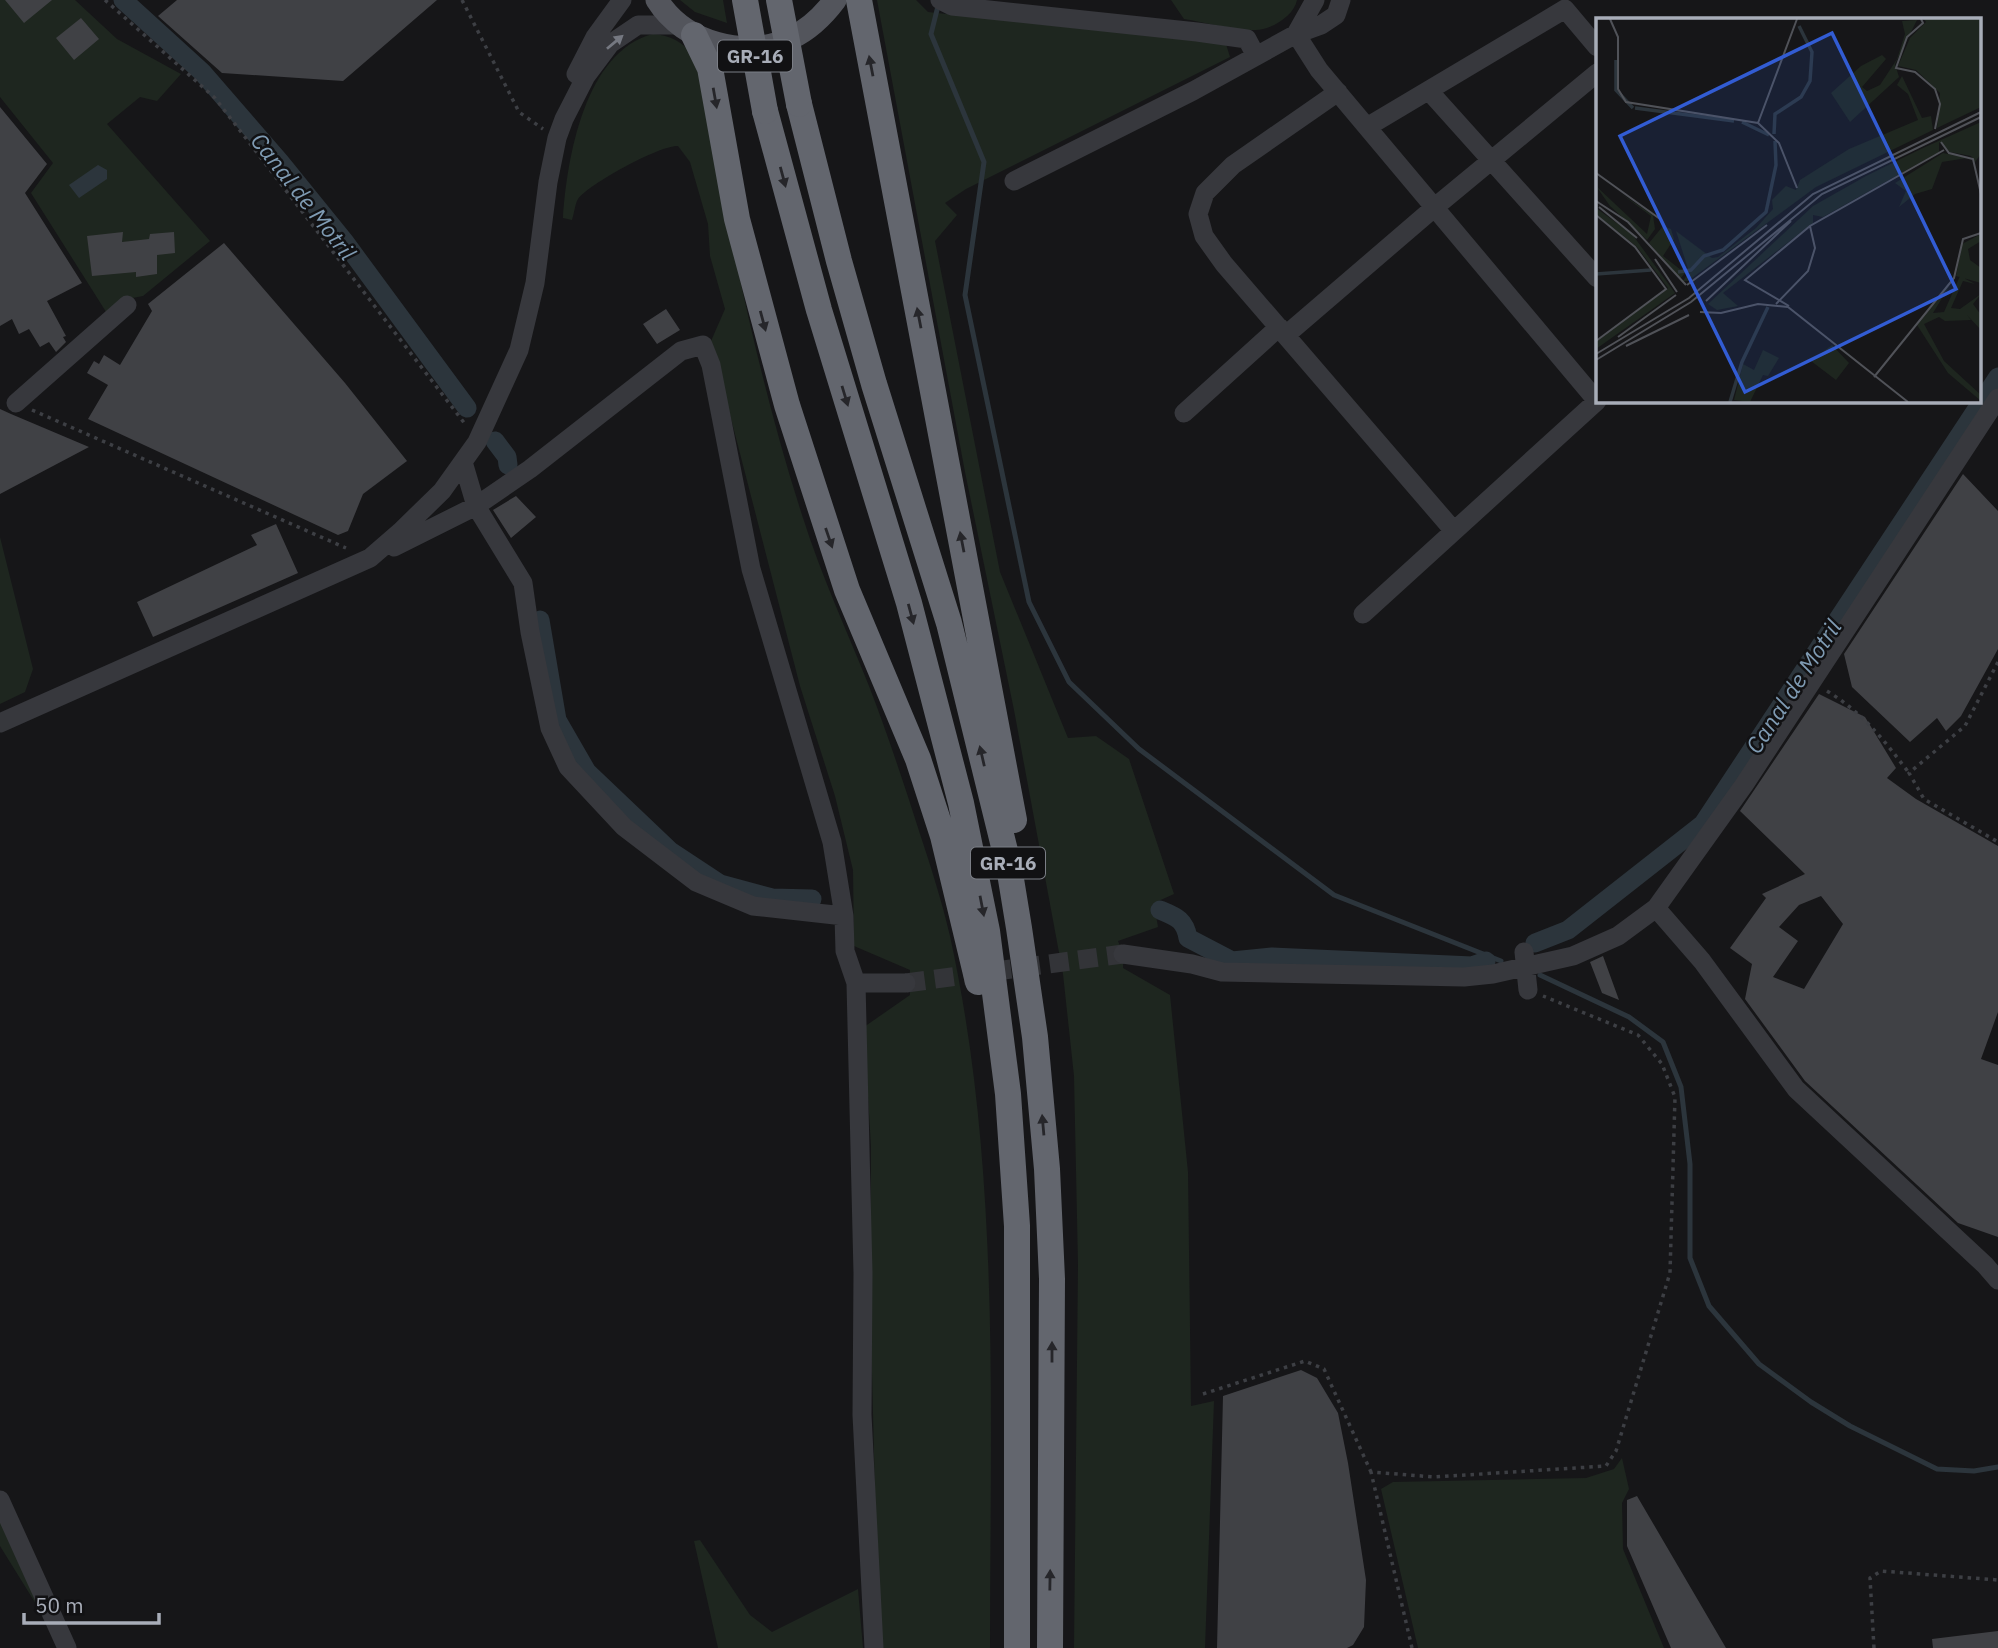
<svg xmlns="http://www.w3.org/2000/svg" width="1998" height="1648" font-family="'IBM Plex Sans',sans-serif">
	<style>
		.green { fill: #1e261f }
		.water { fill: #2c353c }
		.lines { fill: none; stroke-linecap: round; stroke-linejoin: round }
		.stream { stroke: #2c353c; stroke-width: 5 }
		.canal { stroke: #2c353c; stroke-width: 19 }
		.building { fill: #404145; fill-rule: evenodd }
		.minor-tunnel { stroke: #333438; stroke-width: 19; stroke-dasharray: 19 10; stroke-linecap: butt }
		.path { stroke: #3d3f44; stroke-width: 3.5; stroke-dasharray: 3.5 5; stroke-linecap: butt }
		.minor { stroke: #37383d; stroke-width: 19 }
		.major { stroke: #53555c; stroke-width: 23 }
		.highway { stroke: #63666e; stroke-width: 26 }
		.highway-bridge { stroke: #63666e; stroke-width: 26 }
		.oneway { fill: #757881 }
		.oneway2 { fill: #26262a }
		.labels { text-anchor: middle; dominant-baseline: central; stroke-width: 5; stroke-linejoin: round; paint-order: stroke }
		.shield { fill: #111113; stroke: #7b7e86; stroke-width: 2 }
		.shield-label { font-size: 19px; font-weight: bold; fill: #a8adb8 }
		.water-label { font-size: 23px; font-style: italic; fill: #7f9bb3; stroke: #111113 }
		.inset-river { fill: none; stroke: #2c353c; stroke-width: 3.5 }
		.inset-road { fill: none; stroke: #505258; stroke-width: 2 }
		.view { fill: #325cd3; fill-opacity: 0.15; stroke: #325cd3; stroke-width: 3.5 }
		.inset-edge { fill: none; stroke: #a8adb8; stroke-width: 3.5 }
	</style>
	<rect width="100%" height="100%" fill="#161618"/>
	<path class="green" d="M0 0H75L117 39 181 74 157 101 140 97 107 124 210 241 143 296 122 300 108 315 31 193 53 163 0 97Z
		M680 0H723L727 23 695 12Z
		M877 0H916L928 12 1226 44 1230 57 966 189 945 203 957 215 935 241 1000 572 1068 738 1096 736 1129 759 1174 894 1154 903 1158 927 1118 941 1123 954V968L1170 995 1188 1172 1191 1406 1214 1401 1205 1648H1074L1078 1265 1074 1076 1063 974 1014 710 965 472Z
		M1171 0H1297C1294 16 1271 30 1255 30 1235 31 1204 22 1184 19Z
		M653 34C671 35 681 42 695 55 725 210 754 367 803 518 821 575 847 631 869 686 888 735 904 784 920 834 931 867 942 902 950 936 1001 1169 990 1411 990 1648H882L877 1575 871 1332V1147L864 1027 910 995V970L854 946 853 870 835 796 800 686 711 341 725 309 710 256 708 224 690 162 678 146C660 145 589 184 578 199 575 204 574 214 572 220L563 218C567 158 585 51 653 34Z
		M0 537 33 669 25 692 0 704Z
		M1622 1458 1629 1489 1622 1503 1623 1549 1664 1648H1418L1381 1489 1393 1482 1586 1478 1614 1469Z
		M0 1512 44 1617 0 1546Z
		M700 1540 750 1615 772 1632 858 1589 863 1648H718L694 1541Z"/>
	<path class="water" d="M98 165 107 170V179L79 198 69 185Z"/>
	<g class="lines">
		<path class="stream" d="M939 2 931 34 984 162 965 295 1029 602 1069 682 1139 749 1334 895 1501 961
			M1540 975 1629 1017 1663 1042 1681 1087 1690 1164V1258L1709 1306 1759 1364 1811 1402 1850 1426 1937 1469 1974 1471 1998 1467"/>
		<path class="canal" d="M123 0 202 72 280 162 344 241 467 408
			M495 441 507 457 508 465
			M540 620 557 720 587 772 670 851 720 884 772 898 812 899
			M1160 910C1177 917 1185 920 1188 938L1232 961 1272 957 1472 966 1486 961
			M1535 943 1568 930 1703 824 1998 377"/>
	</g>
	<path class="building" d="M5 0H52L24 23Z
		M177 0H437L343 81 222 73 158 16Z
		M81 18 99 39 74 60 56 38Z
		M0 107 47 164 25 193 82 283 47 301 66 336 63 337 66 342 56 352 49 342 40 347 29 329 19 334 12 319 0 326Z
		M123 232 122 242 149 239 150 234 174 232 175 253 157 255V274L136 277V272L92 276 87 236Z
		M224 243 345 383 407 461 363 494 348 531 338 535 88 419 108 385 87 373 94 361 99 364 104 355 120 365 152 311 148 304Z
		M666 309 680 330 657 344 643 324Z
		M0 409 11 414 89 447 0 494Z
		M1963 474 1998 511V649L1961 716 1946 731 1937 718 1910 742 1852 687 1844 654Z
		M516 496 536 517 511 538 493 510Z
		M276 524 298 573 153 637 137 602 257 545 251 535Z
		M1819 694 1865 717 1896 768 1887 778 1916 799 1998 846V1012L1981 1059 1998 1065V1237L1958 1223 1805 1081 1745 999 1752 964 1730 948 1766 898 1762 894 1805 874 1740 811ZM1821 896 1843 924 1804 989 1773 977 1798 941 1779 927 1799 905Z
		M1603 956 1619 1000 1602 993 1590 962Z
		M1301 1370 1317 1378 1338 1413 1348 1463 1366 1580 1364 1627 1353 1645 1347 1648H1217L1223 1396Z
		M1637 1496 1726 1648H1671L1627 1546V1500Z
		M1998 1631V1648H1933L1932 1639Z"/>
	<g class="lines">
		<path class="minor-tunnel" d="M906 983 1123 954"/>
		<path class="path" d="M105 0 215 98 465 424
			M462 0 519 112 543 129
			M32 410 346 548
			M1998 662 1965 726 1909 773 1924 799 1998 842
			M1827 691C1863 713 1884 740 1909 773
			M1203 1394 1305 1361 1324 1369 1371 1472
			M1412 1648 1371 1472 1434 1477 1606 1466 1616 1451 1670 1273 1675 1097 1662 1064 1638 1035 1543 996
			M1874 1648 1870 1578 1881 1571 1998 1580"/>
		<path class="minor" d="M940 0 952 6 1197 32 1247 39 1256 56
			M1296 34 1319 70 1597 401 1363 614
			M1296 34 1315 0
			M576 74 595 37 622 0
			M1429 91 1597 278
			M1338 92 1233 165 1205 193 1198 214 1204 236 1224 264 1454 531
			M1367 127 1565 9 1597 47
			M1014 181 1193 91 1296 34 1321 25 1336 15 1341 0
			M1286 335 1435 207 1597 73
			M16 403 127 305
			M1184 413 1279 327
			M463 462 476 506 523 583 530 632 550 728 568 767 624 827 696 882 753 906 844 916 845 951 856 983 863 1273 862 1415 874 1648
			M394 547 476 506 530 469 681 351 703 345 711 365 751 569 832 842 844 916
			M0 723 370 558 400 532 442 491 477 442 519 350 535 283 548 182 557 138 564 119 586 76 610 44 638 25H680
			M1656 908 1702 961 1796 1089 1985 1265 1998 1280
			M1524 952 1528 990
			M1123 954 1192 964 1222 972 1464 977 1493 974 1573 956 1618 936 1656 908 1744 785 1998 398
			M856 983H906
			M0 1500 67 1648"/>
		<path class="major" d="M657 0C684 43 745 60 791 38 810 29 823 16 835 0"/>
		<path class="highway" d="M859 0 1014 820
			M694 35 710 68 737 219 787 405 847 590 918 759 943 836 978 982
			M799 104 839 261 874 384 949 623 1009 867 1019 928 1035 1037 1047 1169 1052 1279 1050 1648
			M765 111 819 310 909 603 961 803 987 931 1008 1094 1017 1226V1648"/>
		<path class="highway-bridge" d="M745 0 765 111
			M779 0 799 104"/>
	</g>
	<defs><path id="oneway-solid" d="M-6-.8H1V-3.2L6.5 0L1 3.2V.8H-6Z" transform="scale(1.75)"/></defs>
	<use class="oneway" href="#oneway-solid" transform="translate(615 42) rotate(-40)"/>
	<g class="oneway2">
		<use href="#oneway-solid" transform="translate(871 66) rotate(-101)"/>
		<use href="#oneway-solid" transform="translate(715 98) rotate(80)"/>
		<use href="#oneway-solid" transform="translate(783 177) rotate(75)"/>
		<use href="#oneway-solid" transform="translate(919 318) rotate(-101)"/>
		<use href="#oneway-solid" transform="translate(763 321) rotate(75)"/>
		<use href="#oneway-solid" transform="translate(845 396) rotate(73)"/>
		<use href="#oneway-solid" transform="translate(829 538) rotate(71)"/>
		<use href="#oneway-solid" transform="translate(962 542) rotate(-101)"/>
		<use href="#oneway-solid" transform="translate(911 614) rotate(75)"/>
		<use href="#oneway-solid" transform="translate(982 756) rotate(-103)"/>
		<use href="#oneway-solid" transform="translate(982 906) rotate(79)"/>
		<use href="#oneway-solid" transform="translate(1043 1125) rotate(-95)"/>
		<use href="#oneway-solid" transform="translate(1052 1352) rotate(-90)"/>
		<use href="#oneway-solid" transform="translate(1050 1580) rotate(-89)"/>
	</g>
	<g class="labels">
		<g class="shield">
			<rect x="718" y="40.5" width="74" height="31" rx="5"/>
			<rect x="971" y="847.5" width="74" height="31" rx="5"/>
		</g>
		<g class="shield-label">
			<text x="755" y="56">GR-16</text>
			<text x="1008" y="863">GR-16</text>
		</g>
		<g class="water-label">
			<text transform="translate(304 196) rotate(52)">Canal de Motril</text>
			<text transform="translate(1793 686) rotate(-57)">Canal de Motril</text>
		</g>
	</g>
	<g transform="translate(1596 18)">
		<rect width="385" height="385" fill="#161618"/>
		<path d="M328 1H385V89L341 110 344 75 320 52 302 48 314 20 330 4ZM321 2 299 46 303 59 254 104 235 75 265 48 286 37 290 41 266 69 271 73 284 67 301 41 309 16 306 3ZM306 58 326 100 335 98 337 112 220 169 92 263H87L93 254 80 213 116 240 122 239 160 210 177 191 176 182 190 168 200 172 204 162 253 131 322 102 312 76 301 67ZM385 104V136L379 144 375 138 354 134 343 124V134L227 199 217 197V205L127 275 142 288 121 292 112 286 217 188 270 158 327 130ZM347 135 371 140 346 144 336 171 319 176 303 189 310 173 299 165ZM0 168 51 216 55 198 24 175 57 197 59 211 51 222 14 188ZM0 190 36 216 79 275 0 331V324L72 270 41 229 0 196ZM67 208 75 211 78 221 67 238 89 255 84 261 53 225ZM385 216V223L372 231 374 242 385 250V265L360 258 366 226ZM364 258 379 266 367 263 355 290 364 291 385 276 377 286 385 297V312L371 297 375 302 349 303 343 299 328 306 348 343 385 377V383L352 355 321 307 354 267 337 295 348 294ZM236 327 253 345 240 362 215 343ZM167 332 183 340 172 358 167 357 154 384 138 382 147 346 158 352Z" fill="#1e261f"/>
		<path class="inset-river" d="M20 42V72L37 90M39 90 138 103M146 104 173 117M178 116 179 96 205 79 214 63 216 34 203 8M82 254 95 252 108 238 127 232 170 194 180 147 179 123M0 256 55 252M134 384 146 344 172 289"/>
		<path class="inset-road" d="M14 1 22 19V71L30 84 162 105 183 125 201 170M325 1 327 5 311 19 300 50 319 54 339 71 344 86 339 111M162 105 201 1M345 124 353 135 377 141 385 176M0 155 64 201M0 183 32 204 90 267M3 189 41 220M0 197 39 229 70 271 0 323M59 241 81 274M91 267 171 207M110 283 195 203M180 286 212 253 219 230 214 208 348 132M193 288 149 262 214 208M104 294 125 295 162 286 192 289 312 384M22 319 80 277M30 328 93 297M0 336 93 280 217 176 385 94M0 342 95 284 226 176 385 99M278 359 358 260 367 221 385 215"/>
		<path class="view" d="M236 15 360 271 149 374 24 118Z"/>
		<rect width="385" height="385" class="inset-edge"/>
	</g>
	<path d="M24 1613v10h135v-10" fill="none" stroke="#a8adb8" stroke-width="3.5"/>
	<text x="35" y="1613" font-size="21" fill="#a8adb8" stroke="#111113" stroke-width="5" paint-order="stroke">50 m</text>
</svg>
